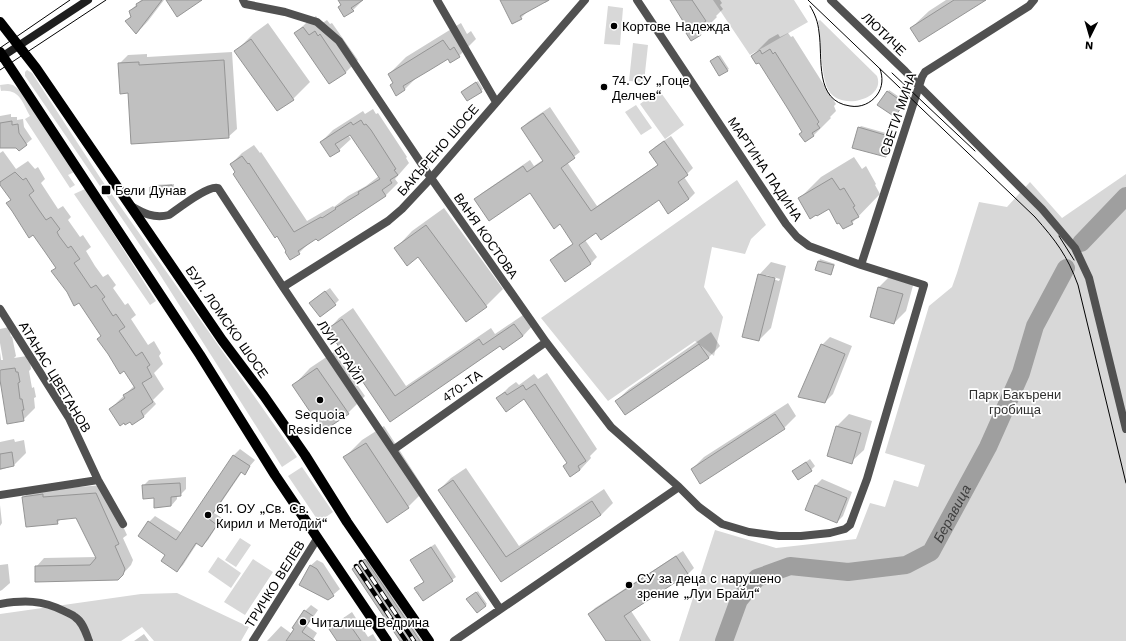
<svg xmlns="http://www.w3.org/2000/svg" width="1126" height="641" font-family="'Work Sans',sans-serif">
	<style>
		.green { fill: #d8d8d8 }
		.shadow { fill: #0003; fill-rule: evenodd }
		.lines { fill: none; stroke-linecap: round; stroke-linejoin: round }
		.river { stroke: #9f9f9f; stroke-width: 18 }
		.building { fill: #c0c0c0; stroke: #959595 }
		.street { stroke: #515151; stroke-width: 8 }
		.secondary { stroke: #1e1e1e; stroke-width: 8 }
		.primary { stroke: #000; stroke-width: 10 }
		.tram { stroke: #000; stroke-width: 1 }
		.rail-casing { stroke: #000; stroke-width: 4.5 }
		.rail { stroke: #fff; stroke-width: 3; stroke-dasharray: 9; stroke-linecap: butt }
		.poi-dot { fill: #000; stroke: #fff; stroke-width: 1.5 }
		.labels { text-anchor: middle; dominant-baseline: central; stroke-width: 3.5; stroke-linejoin: round; paint-order: stroke }
		.poi-label { font-size: 13px; fill: #000; stroke: #fff; text-anchor: start }
		.street-label { font-size: 13px; fill: #000; stroke: #fff }
		.park-label { font-size: 13px; fill: #2f2f2f; stroke: #fff }
		.water-label { font-size: 14px; font-style: italic; fill: #404040; stroke: #fff }
	</style>
	<rect width="100%" height="100%" fill="#fff"/>
	<path class="green" d="M713 0H794L808 22 750 55Z
		M608 6 623 8 620 45 604 44Z
		M820 20 877 76C886 99 841 111 829 91 820 76 822 40 818 21Z
		M633 43 648 45 644 82 629 81Z
		M27 70 32 73 101 179 297 457 282 467 157 270 25 76V72Z
		M8 84 13 85 22 92 74 172 68 175 75 185 70 188 25 119 30 116C22 102 20 89 1 91L0 85Z
		M659 90 684 125 665 139 640 104Z
		M636 105 652 128 641 135 625 112Z
		M1126 174V641H679L715 530 776 548 856 539 870 503 885 507 894 480 918 487 925 465 885 453 929 306 952 287 957 273 979 202 1007 207 1030 182 1062 218Z
		M737 180 766 225 751 239 745 254 712 247 704 287 723 317 714 356 695 341 608 401 541 318Z
		M85 189 156 301 150 305 74 194Z
		M302 467 333 512 319 522 288 476Z
		M240 538 251 545 236 567 225 560Z
		M218 557 241 573 231 588 208 572Z
		M253 559 273 572 245 615 224 602Z
		M177 593 249 627 241 641H154L142 627 121 641H0V614L141 594Z"/>
	<path class="shadow" d="M141 0H164L148 21 137 33 127 21 131 16 130 11Z
		M339 0H363L353 10 339 7 342 4Z
		M501 0H550L545 3 544 2 529 10 521 18Z
		M671 0H720L722 3 720 5 723 9 716 16 717 17 700 34 690 30Z
		M946 0H984L911 28 929 11Z
		M316 16 321 24 327 20 330 24 332 23 358 60 346 72 330 83 296 33 308 21Z
		M268 23 310 82 293 99 236 51 253 34Z
		M461 23 467 34 471 31 476 39 459 56 448 57 418 76 405 89 397 94 394 82 389 74 406 57Z
		M788 33 791 37 793 36 836 104 834 106 836 111 830 117 831 118 814 135 805 141 803 131 759 61 752 56 769 39 778 34 780 37Z
		M232 52 237 129 228 137 129 92 119 64 128 55 147 54V57Z
		M720 55 729 69 727 70 713 60Z
		M478 81 483 89 481 91 464 90Z
		M889 90 905 101 896 114 888 92Z
		M550 107 580 152 567 162 597 206 659 164 650 152 656 146 671 136 693 168 684 177 695 193 689 199 669 212 659 198 597 232 585 240 597 257 591 263 565 281 551 260 557 254 574 243 560 223 530 192 476 199 482 193 530 160 534 166 544 159 522 128 528 122Z
		M373 109 376 114 378 113 407 157 406 158 409 163 395 179 398 183 386 195 318 239 316 237 311 241 299 253 287 250 231 164 242 153 254 145 260 153 261 152 307 221 333 206 334 207 348 196 366 186 379 176 350 133 348 135 351 139 339 150 321 142 333 130 363 111 365 114Z
		M11 114V117H17V120L23 119 24 127 32 139 19 150 17 147H0V116Z
		M861 126 893 135 888 155 886 156 859 128Z
		M3 151 16 169 28 161 35 169 38 167 45 179 41 183 58 209 63 206 71 217 68 220 80 237 83 235 91 247 86 251 95 266 103 277 108 274 116 285 113 288 125 305 128 303 136 315 131 319 148 345 154 341 161 353 159 356 163 364 154 373 164 389 153 400 156 404 144 416 132 423 130 420 110 409 135 385 79 301 71 297 56 268 34 233 8 203 11 200 0 183V153Z
		M854 157 862 169 866 166 876 184 875 185 880 194 852 223 829 208 799 199 821 177Z
		M174 184V190L172 192 151 187 152 185Z
		M444 208 503 289 486 306 418 256 395 249 412 231Z
		M820 259 835 264 831 274 816 269Z
		M771 262 786 266 771 328 759 340V275ZM766 275 780 279 779 281 766 277Z
		M891 275 914 282 906 311 894 323 879 287Z
		M330 288 339 300 335 304 314 299Z
		M353 308 406 386 491 328 495 334 526 313 534 324 523 336 500 345 390 420 328 330 339 318Z
		M9 327 11 337 12 336 16 356 14 358 27 356 28 361 30 360 31 369 29 371 32 388 34 387 36 397 34 398 35 408 23 420 0 374 1 369H0V352L1 360H3L0 343V329Z
		M711 332 720 346 708 358 616 401 629 389Z
		M830 337 852 346 833 394 825 402 822 345Z
		M334 352 365 396 348 413 293 386 310 368Z
		M547 373 597 449 590 456 591 458 580 470 568 462 525 398H498L509 387 516 382 519 385 534 374 538 379Z
		M788 403 796 416 784 428 692 469 704 457Z
		M849 414 872 421 864 450 851 462 837 426Z
		M384 426 425 490 408 507 345 457 362 440Z
		M14 439 15 442 24 440 26 453 13 466 0 470V442Z
		M240 449 255 460 244 473 242 472 214 513 222 518 208 540 202 546 198 542 183 565 177 571 149 522 155 516 182 533 234 455Z
		M810 459 815 466 811 470 793 471Z
		M466 468 519 546 604 489 613 503 601 515 501 581 439 490 451 478Z
		M186 477V489L180 495 177 496V499L171 506 155 507V497L143 486 149 480Z
		M822 479 852 492 843 516 837 522 806 509 816 485Z
		M104 485 127 535 123 538 133 560 131 565 118 579 36 567 44 558 96 557 76 517 61 519 57 523 23 498 32 489H52Z
		M0 505 2 523 0 526Z
		M435 544 456 577 423 600 419 585 425 581 411 560Z
		M683 551 694 568 688 574 631 611 651 641H607L589 614 595 608Z
		M367 559 422 641H402L355 567Z
		M317 560 323 563 340 589 328 599 310 566Z
		M8 564 10 583 2 590 0 591V565Z
		M478 591 487 604 477 612 469 597Z
		M311 605 318 610 307 626 317 633 312 641H267L281 626 292 634 305 611Z
		M352 612 368 637 373 634 377 641H338L330 629 336 623Z
		M144 634 149 641H134Z"/>
	<g class="lines">
		<g class="river">
			<path d="M1081 243 1126 196"/>
			<path id="s1" d="M724 641 739 600 757 578 790 566 848 572 906 565 931 552 988 447 1021 373 1035 326 1066 268"/>
		</g>
	</g>
	<path class="building" d="M143 0H162L136 34 125 21 131 17 129 11 137 6 136 4Z
		M166 0H202L177 17Z
		M338 0H363L351 8 354 11 344 17 338 7 341 5Z
		M500 0H549L520 16 522 19 512 24Z
		M670 0H692L706 21 703 23 706 27 699 32 701 35 691 41 686 33 689 31Z
		M954 0H986L919 42 910 28Z
		M303 27 309 35 315 31 318 36 320 34 346 73 329 84 294 33Z
		M251 39 294 100 277 111 234 51Z
		M443 40 450 50 454 47 460 57 450 63 448 59 430 70 403 86 405 90 396 96 390 85 393 83 388 74Z
		M770 49 773 54 775 52 819 122 817 124 820 128 812 133 814 136 805 142 799 134 802 132 788 109 759 63 756 64 751 56 760 50 762 54Z
		M718 56 728 71 719 76 710 61Z
		M224 60 229 138 131 144 128 93 120 94 118 63 139 62V65Z
		M476 82 482 92 467 101 461 92Z
		M887 91 904 103 895 117 877 105Z
		M543 113 575 158 561 168 591 211 658 165 649 152 664 141 688 175 678 182 689 199 668 214 659 200 601 240 596 233 579 245 591 264 565 282 550 260 573 244 560 224 554 229 530 193 489 221 474 199 523 166 527 172 543 161 521 128Z
		M361 120 364 125 366 124 371 130 396 169 394 170 398 175 390 180 392 183 382 190 386 196 318 241 316 239 298 251 300 254 290 260 285 252 286 251 277 236 275 238 233 174 235 172 230 164 242 156 248 164 249 163 294 232 321 217 322 218 336 209 335 208 359 194 358 192 380 179 350 135 335 144 340 151 330 157 320 142 351 122 353 125Z
		M12 121V125L18 124 19 133 27 145 19 151 16 148H0V123Z
		M858 127 892 137 886 157 852 148Z
		M15 172 23 180 26 178 34 191 29 195 39 210 46 220 51 217 60 229 57 232 59 236 68 248 71 246 80 259 74 263 91 288 96 285 105 297 102 299 113 316 116 314 125 327 119 331 136 356 142 352 150 365 147 367 152 377 142 383 153 402 141 411 144 417 132 425 130 422 125 425 124 423 120 426 109 409 125 398 123 395 135 388 124 371 120 374 108 354 97 339 101 336 79 303 74 306 67 292 51 271 56 268 45 252 33 235 29 238 12 211 6 203 11 200 0 185V182Z
		M832 178 840 190 844 188 855 206 853 207 859 217 851 221 853 224 843 229 839 223 837 224 829 209 817 216 816 215 810 219 798 198Z
		M172 185 173 193 150 195V187Z
		M426 225 487 307 466 322 418 257 407 266 394 248Z
		M818 261 834 265 831 275 815 270Z
		M758 274 775 278 759 341 742 337Z
		M878 287 903 294 894 324 870 317Z
		M325 291 336 305 320 317 309 303Z
		M342 319 395 396 479 339 483 345 514 324 523 336 503 350 500 346 390 422 327 329Z
		M699 344 709 358 625 415 615 401Z
		M821 344 845 354 825 403 798 397Z
		M15 368 16 372H18L20 382 18 383 20 399H22L24 410H22L24 421 7 424 0 380V370Z
		M317 368 349 414 323 431 292 385Z
		M535 384 586 461 578 466 580 470 570 477 563 466 567 463 524 399 506 412 496 398 505 392 507 395 523 385 526 390Z
		M775 414 785 429 700 484 691 469Z
		M836 426 861 433 852 464 827 456Z
		M366 443 409 508 387 523 343 457Z
		M12 452 14 466 0 469V454Z
		M233 455 250 466 245 475 241 472 209 519 217 525 202 547 196 543 177 572 161 561 165 555 138 536 148 521 176 540Z
		M806 462 812 471 798 480 792 471Z
		M453 480 506 557 592 501 601 515 501 582 438 490Z
		M180 483 181 496 171 497V506L154 508V498L143 499 142 485Z
		M815 485 847 498 837 523 805 510Z
		M96 493 119 544 115 546 125 569 123 575 118 580 35 582V566L90 565 96 558 76 518 57 520 58 524 26 527 22 497 43 494V497Z
		M431 547 453 581 423 601 414 588 424 582 410 560Z
		M676 556 688 574 624 616 641 641H606L588 614Z
		M365 559 390 596 420 641H400L352 569Z
		M310 565 317 569 334 596 328 600 299 585Z
		M476 592 486 606 477 613 466 599Z
		M304 610 313 616 302 632 315 641H286L294 629 292 628Z
		M345 618 361 641H337L329 629Z"/>
	<g class="lines">
		<path class="street" d="M243 0 245 4 285 12 317 22 339 41 431 178 546 342 611 427 679 487 699 507 722 524 749 532 779 536H801L830 533 845 529 850 525 867 479 924 285 861 265 809 246 797 237 786 224 637 0
			M437 0 496 102
			M831 0 905 71 919 86 1042 209 1075 248 1089 278 1126 429
			M131 206C143 213 154 219 169 215 179 208 208 185 218 188L283 287 500 609
			M861 265 922 77 925 72 1029 6 1034 0
			M283 287 388 221 402 209 431 178 585 0
			M0 309 69 418 98 480 123 524
			M393 450 546 342
			M0 495 98 480
			M0 604C24 600 42 600 64 611 68 613 72 614 75 617 83 622 86 633 89 641
			M253 641 317 539
			M454 641 679 487"/>
		<path class="secondary" d="M0 58 88 0"/>
		<path class="primary" d="M0 22 36 68 222 340 264 396 305 455 347 522 429 641
			M0 52 200 355 275 475 387 641"/>
		<path class="tram" d="M808 0 1035 217C1056 241 1067 255 1078 285L1126 483
			M810 6C815 14 818 22 819 32 823 58 814 101 850 106 861 108 871 103 877 95 883 87 883 77 880 69
			M0 48 70 0
			M0 70 106 0
			M892 73 975 151
			M1059 236 1074 260"/>
		<g class="rail-casing">
			<path id="rail" d="M361 562 414 641
				M356 566 406 641"/>
		</g>
		<use href="#rail" class="rail"/>
	</g>
	<g class="poi-dot">
		<circle cx="614" cy="26" r="4"/>
		<circle cx="604" cy="87" r="4"/>
		<rect x="101" y="185" width="10" height="10" rx="2"/>
		<circle cx="320" cy="400" r="4"/>
		<circle cx="208" cy="515" r="4"/>
		<circle cx="629" cy="585" r="4"/>
		<circle cx="303" cy="622" r="4"/>
	</g>
	<g class="labels">
		<g class="poi-label">
			<text x="622" y="26">Кортове Надежда</text>
			<text x="612" y="80">74. СУ „Гоце<tspan x="612" dy="15">Делчев“</tspan></text>
			<text x="115" y="190">Бели Дунав</text>
			<text x="320" y="414" text-anchor="middle">Sequoia<tspan x="320" dy="15">Residence</tspan></text>
			<text x="216" y="508">61. ОУ „Св. Св.<tspan x="216" dy="15">Кирил и Методий“</tspan></text>
			<text x="637" y="578">СУ за деца с нарушено<tspan x="637" dy="15">зрение „Луи Брайл“</tspan></text>
			<text x="311" y="622">Читалище Ведрина</text>
		</g>
		<g class="street-label">
			<text transform="translate(884 34) rotate(44)">ЛЮТИЧЕ</text>
			<text transform="translate(898 114) rotate(-71)">СВЕТИ МИНА</text>
			<text transform="translate(438 150) rotate(-49)">БАКЪРЕНО ШОСЕ</text>
			<text transform="translate(765 169) rotate(56)">МАРТИНА ПАДИНА</text>
			<text transform="translate(486 236) rotate(55)">ВАНЯ КОСТОВА</text>
			<text transform="translate(227 322) rotate(55)">БУЛ. ЛОМСКО ШОСЕ</text>
			<text transform="translate(341 352) rotate(56)">ЛУИ БРАЙЛ</text>
			<text transform="translate(55 377) rotate(59)">АТАНАС ЦВЕТАНОВ</text>
			<text transform="translate(462 386) rotate(-35)">470-ТА</text>
			<text transform="translate(275 584) rotate(-58)">ТРИЧКО ВЕЛЕВ</text>
		</g>
		<g class="park-label">
			<text x="1015" y="394">Парк Бакърени<tspan x="1015" dy="15">гробища</tspan></text>
		</g>
		<g class="water-label">
			<text stroke="none"><textPath href="#s1" startOffset="296">Беравица</textPath></text>
		</g>
	</g>
	<g transform="translate(1090 36) rotate(185)" stroke="#ffffff" stroke-width="3" paint-order="stroke">
	<path d="M0-3L7 15L0 10L-7 15Z" fill="#000000"/>
	<text y="-6" font-size="11" font-weight="bold" text-anchor="middle" fill="#000000">N</text>
	</g>
</svg>
